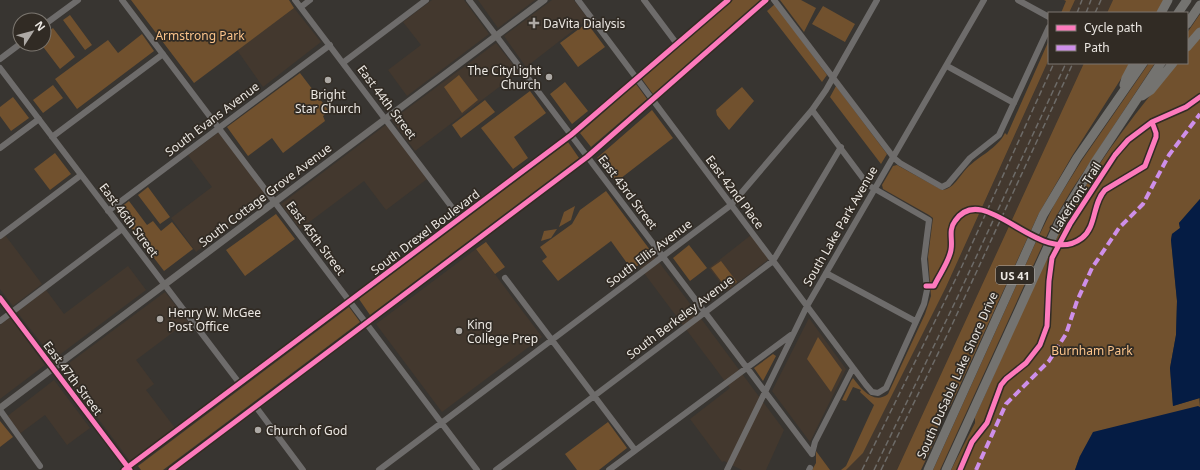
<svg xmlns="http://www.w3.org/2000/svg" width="1200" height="470" font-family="'Noto Sans',sans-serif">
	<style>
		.built { fill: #43382e }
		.green { fill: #71512e }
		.water { fill: #051c44 }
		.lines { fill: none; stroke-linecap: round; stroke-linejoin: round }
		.minor { stroke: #6e6c6b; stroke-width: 6 }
		.major { stroke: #6e6c6a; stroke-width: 7 }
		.highway { stroke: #747370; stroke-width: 9 }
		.rail { stroke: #6d6b68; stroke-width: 1.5; stroke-dasharray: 6 3; stroke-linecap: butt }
		.quiet { stroke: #ce8fe9; stroke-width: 4; stroke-dasharray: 8 4; stroke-linecap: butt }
		.cycleway-casing { stroke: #312b24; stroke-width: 8 }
		.cycleway { stroke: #fd7abc; stroke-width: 5 }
		.poi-dot { fill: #ada9a5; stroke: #312b24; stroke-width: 1.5 }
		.labels { text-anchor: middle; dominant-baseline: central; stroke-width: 3.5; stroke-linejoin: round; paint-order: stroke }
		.shield { fill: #312b24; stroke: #b4afaa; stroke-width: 1 }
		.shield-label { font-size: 11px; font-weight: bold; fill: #ece8e3 }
		.poi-label { font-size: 12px; fill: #ece8e3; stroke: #312b24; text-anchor: start }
		.park-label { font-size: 12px; fill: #fcc48b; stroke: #312b24 }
		.street-label { font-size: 12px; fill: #ece8e3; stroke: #312b24 }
	</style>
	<rect width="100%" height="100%" fill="#383531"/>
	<path class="built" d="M432 0H464L489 34 407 96 388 70 421 45 403 22Z
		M478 0H535L498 28Z
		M552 0H574L588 19 526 67 504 36Z
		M1075 0H1113L1107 13H1069Z
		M294 8 321 42 263 87 237 50Z
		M496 43 519 72 415 151 392 120Z
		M1049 59V63H1084L897 470H846L863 453 946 287Z
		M387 124 427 179 386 210 364 181 300 229 281 204Z
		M219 132 269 198 196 252 171 218 212 187 188 155Z
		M5 235 42 284 13 306 0 289V239Z
		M751 235 769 259 727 291 709 268Z
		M476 249 542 337 442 412 376 324Z
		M653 254 784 430 766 470H742L724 461 722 462 690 419 730 388 638 265Z
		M128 266 146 290 54 359 17 312 46 290 64 314Z
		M165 292 188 321 136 360 154 384 146 390 175 428 130 461 61 369Z
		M10 317 45 365 0 399V325Z
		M809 318 846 369 810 442 772 391Z
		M54 380 90 428 67 445 45 415 18 435 5 418Z"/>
	<path class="green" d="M131 0H289L294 8 194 83Z
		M733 0H761L653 94 642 79Z
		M780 0H801L816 8 804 32Z
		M1064 0H1075L1069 13H1061L1066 1Z
		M1113 0H1166L1160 13H1107Z
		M775 4 827 75 822 82 767 11Z
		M823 6 855 24 845 42 812 24Z
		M1200 14V28L1187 43V33Z
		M70 15 92 45 85 50 63 20Z
		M587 23 605 47 578 67 560 43Z
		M53 28 75 57 60 69 41 44H44V34Z
		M142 34 154 51 77 109 55 79 108 40 118 53Z
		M1200 36V199L1179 223 1180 228 1172 234 1171 240 1177 301 1176 335 1170 368 1173 406 1199 398 1200 407 1080 456 1075 470H951L975 423V417C1007 348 1036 272 1074 206 1103 154 1139 108 1177 63H1187V51Z
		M1049 40V59L946 287 863 453 846 470H841L846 466 874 405 860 392 861 390 853 387 846 401 842 400 851 381 853 378C861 389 874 405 888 394L925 314 931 296 928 257 933 218 929 215 883 189 882 185 893 166 897 165 942 190C953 190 960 175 967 168 979 156 998 148 1005 133L1007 135Z
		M1084 63H1131L1072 156 1038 215 951 405C944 413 936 425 937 436L921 470H897Z
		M1149 63H1155L1071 191 1054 220 940 470H933L1035 244 1054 205 1082 160Z
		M300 73 329 111 323 116 325 121 283 153 272 138 248 156 227 127Z
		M459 75 478 100 462 113 444 87Z
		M565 82 588 111 572 124 550 94Z
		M636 84 647 99 591 147 580 133Z
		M53 85 63 98 43 113 33 100Z
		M836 86 887 154 881 164 830 97Z
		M742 87 754 101 729 130 717 115 716 110Z
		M530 91 546 113 514 137 528 158 513 169 481 128Z
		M13 97 29 118 11 131 0 116V107Z
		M485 100 495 112 461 138 452 125Z
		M652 110 673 138 616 182 597 158Z
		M568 142 579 158 370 315 359 299Z
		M55 153 71 174 50 190 34 169Z
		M148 187 170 217 160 224 138 195Z
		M606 191 653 254 632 270 611 241 558 281 542 261 547 257 540 247 572 224 580 210Z
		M129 201 147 225 153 221 161 231 172 222 193 249 164 271 117 210Z
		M575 206 571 220 559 227 564 212Z
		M276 214 295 239 245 276 226 250Z
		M557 229 551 238 541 241 544 231Z
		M486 242 505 267 495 274 476 249Z
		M689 245 707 268 690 281 673 258Z
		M721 261 737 282 727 289 711 268Z
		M349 307 360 322 163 470H141L138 466Z
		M818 337 842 370 831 392 807 359Z
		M773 354 776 356 763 381 754 368Z
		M0 421 13 437 0 447Z
		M608 422 627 448 599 470H577L565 454Z
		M816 451 830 470H812L816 463Z"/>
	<path class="water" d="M1200 199V398L1173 406 1170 368 1176 335 1177 301 1171 240 1172 234 1180 228 1179 223Z
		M1198 406 1200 407V470H1075L1080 456 1093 432Z"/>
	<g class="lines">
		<path class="minor" d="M122 0 477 470
			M295 0 460 218
			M469 0 812 454
			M578 0 866 385 872 392 878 393 886 388 924 304 927 290 924 259 929 220 868 185 812 110
			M644 0 677 44
			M774 0 894 158 900 163 942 187 948 184 970 158 999 135 1049 27
			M1018 0 1049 17
			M301 7 310 0
			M44 25 78 0
			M0 59 20 44
			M344 62 426 0
			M947 66 1014 103
			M0 68 240 384
			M52 137 163 54
			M0 148 39 119
			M108 211 330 45
			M0 236 81 175
			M826 273 915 321
			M505 278 635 450
			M0 321 122 229
			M256 407 303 470
			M0 410 40 466
			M812 454 815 442 853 368
			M124 470 571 135 728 0
			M171 470 587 157 766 0
			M379 470 731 205 812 110 826 90 877 0
			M496 470 773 261 841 147
			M609 470 791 335
			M727 470 807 306 984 0
			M809 470 810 468"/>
		<path class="major" d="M0 298 130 470
			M0 408 544 0"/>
		<path class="highway" d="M1161 13 1168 0
			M1178 13 1187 0
			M1187 24 1200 5
			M1187 47 1200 32
			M1124 85 1126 78 1134 63
			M1142 96 1151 90 1173 63
			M928 470 1043 215 1077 158 1143 63
			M946 470 1061 218 1095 162 1161 63"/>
		<path class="rail" d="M1077 13 1082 0
			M1086 13 1091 0
			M1095 13 1101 0
			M862 470 962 266 1054 63
			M874 470 959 294 1066 63
			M881 470 951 327 1073 63"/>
		<path class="quiet" d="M976 470 1006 404 1049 361 1066 334 1077 301 1092 268 1119 228 1143 204 1169 155 1200 114"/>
		<g class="cycleway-casing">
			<path id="cycleway" d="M926 286H934C939 275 949 262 951 250 953 240 948 230 955 221 984 178 1041 270 1082 238 1097 226 1092 204 1105 190L1145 166 1156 137V133L1152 122
				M0 298 130 470
				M124 470 571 135 728 0
				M171 470 587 157 766 0
				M960 470 972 442 987 423 1001 385 1006 379 1026 363 1040 345 1047 326 1049 281 1052 258 1070 224 1115 155 1128 140 1152 122 1186 107 1200 97"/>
		</g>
		<use href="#cycleway" class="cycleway"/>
	</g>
	<g class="poi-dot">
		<path d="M532 17h4v4h4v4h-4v4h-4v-4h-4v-4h4z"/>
		<circle cx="549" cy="77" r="4"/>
		<circle cx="328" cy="80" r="4"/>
		<circle cx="160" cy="319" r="4"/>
		<circle cx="459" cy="331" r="4"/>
		<circle cx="258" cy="430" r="4"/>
	</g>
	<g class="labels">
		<rect class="shield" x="996" y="266" width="38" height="18" rx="3"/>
		<g class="shield-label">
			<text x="1015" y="275">US 41</text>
		</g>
		<g class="poi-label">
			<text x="543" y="23">DaVita Dialysis</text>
			<text x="541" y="70" text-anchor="end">The CityLight<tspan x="541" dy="14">Church</tspan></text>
			<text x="328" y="94" text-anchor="middle">Bright<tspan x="328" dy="14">Star Church</tspan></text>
			<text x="168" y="312">Henry W. McGee<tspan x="168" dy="14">Post Office</tspan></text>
			<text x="467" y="324">King<tspan x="467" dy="14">College Prep</tspan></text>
			<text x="266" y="430">Church of God</text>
		</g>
		<g class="park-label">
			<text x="200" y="35">Armstrong Park</text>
			<text x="1092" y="350">Burnham Park</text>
		</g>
		<g class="street-label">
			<text transform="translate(387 102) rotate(53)">East 44th Street</text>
			<text transform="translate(212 119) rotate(-37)">South Evans Avenue</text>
			<text transform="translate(628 192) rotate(53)">East 43rd Street</text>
			<text transform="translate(735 192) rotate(53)">East 42nd Place</text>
			<text transform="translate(265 195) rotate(-37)">South Cottage Grove Avenue</text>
			<text transform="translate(1076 197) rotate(-57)">Lakefront Trail</text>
			<text transform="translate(129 220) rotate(53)">East 46th Street</text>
			<text transform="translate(840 226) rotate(-60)">South Lake Park Avenue</text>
			<text transform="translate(425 232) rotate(-37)">South Drexel Boulevard</text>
			<text transform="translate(316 238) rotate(53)">East 45th Street</text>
			<text transform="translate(649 253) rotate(-37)">South Ellis Avenue</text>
			<text transform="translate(680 317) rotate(-37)">South Berkeley Avenue</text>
			<text transform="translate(957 375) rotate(-66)">South DuSable Lake Shore Drive</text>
			<text transform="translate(73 378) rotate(53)">East 47th Street</text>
		</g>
	</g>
	<rect x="1048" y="12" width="140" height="52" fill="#312b24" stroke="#7c7770"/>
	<rect x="1056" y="25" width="20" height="6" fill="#fd7abc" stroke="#7c7770"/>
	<text x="1084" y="32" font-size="12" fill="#ece8e3">Cycle path</text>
	<rect x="1056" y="45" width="20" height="6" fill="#ce8fe9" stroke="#7c7770"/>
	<text x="1084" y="52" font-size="12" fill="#ece8e3">Path</text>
	<g transform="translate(32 32) rotate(54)"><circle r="19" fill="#312b24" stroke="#7c7770"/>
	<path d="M0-3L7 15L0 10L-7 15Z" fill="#ada9a5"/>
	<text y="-6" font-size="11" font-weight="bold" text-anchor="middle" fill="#ece8e3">N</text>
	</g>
</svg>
